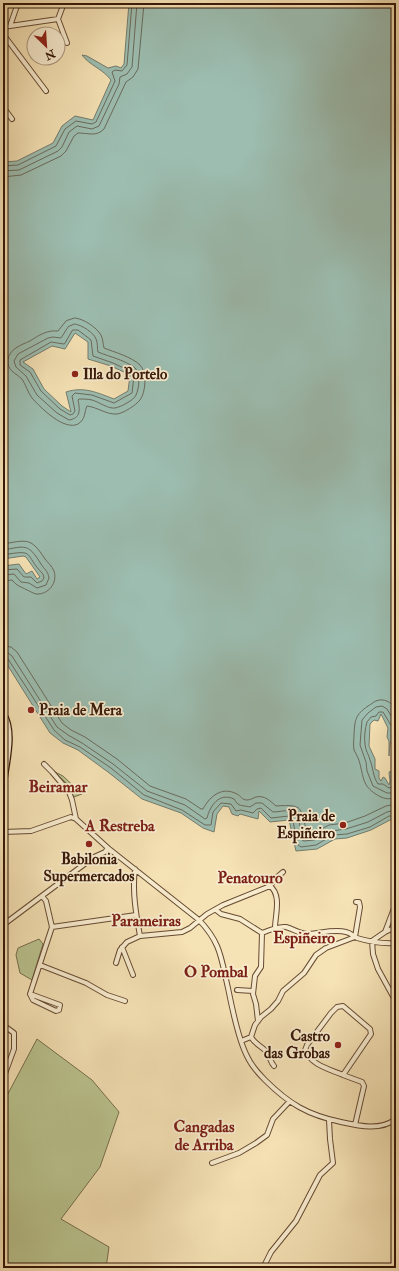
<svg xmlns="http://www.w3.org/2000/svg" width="399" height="1271" font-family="'IM FELL Double Pica',serif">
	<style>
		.green { fill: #bac48f; stroke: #786e4c }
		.water { fill: #9cbdb0; stroke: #747b6d; fill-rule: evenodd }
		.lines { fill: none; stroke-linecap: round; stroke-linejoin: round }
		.shore { stroke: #6a6a5c; stroke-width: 1 }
		.street-casing { stroke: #664a33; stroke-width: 6 }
		.secondary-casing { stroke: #371708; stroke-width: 8 }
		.street { stroke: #f8eccf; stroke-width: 4 }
		.secondary { stroke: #f8eccf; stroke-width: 5.5 }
		.poi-dot { fill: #8f2418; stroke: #f8eccf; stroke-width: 1.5 }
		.labels { text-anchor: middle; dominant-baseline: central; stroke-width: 3.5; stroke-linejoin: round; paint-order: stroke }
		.poi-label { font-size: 15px; font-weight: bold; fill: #371708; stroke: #f8eccf; text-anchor: start }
		.neighbourhood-label { font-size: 16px; font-weight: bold; fill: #7a1f14; stroke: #f8eccf }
	</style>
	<rect width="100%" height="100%" fill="#f5e2b5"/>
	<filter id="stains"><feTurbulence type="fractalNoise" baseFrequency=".005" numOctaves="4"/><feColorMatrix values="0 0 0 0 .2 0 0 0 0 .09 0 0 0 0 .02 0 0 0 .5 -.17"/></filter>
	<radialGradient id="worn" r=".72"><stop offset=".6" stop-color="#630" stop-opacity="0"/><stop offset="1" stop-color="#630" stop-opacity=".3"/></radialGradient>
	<path class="green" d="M55 772 63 776 82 794 74 797 67 784Z
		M39 939 43 944 32 980 20 973 16 955 18 948Z
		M37 1039 92 1080 119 1112 100 1167 61 1219 109 1247 106 1268H3V1103Z"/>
	<path class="water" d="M129 3H396V741L395 739 390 743 389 756V741L387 737 388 728 381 714 378 721 374 720 370 724 369 746 375 759V769L379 771V778L381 781 383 777 385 778 389 785 390 781 389 772 392 771 394 778 395 777 396 765V819L390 820 371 830 347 838 335 839 317 849 296 851 289 820 270 822 259 811 258 819 240 814 238 816 232 814 229 807 223 806 217 814 214 832 203 828 181 813 142 799 108 772 78 750 63 743 50 733 3 658V566L19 564 26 574 32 571 37 579 40 577 26 557 23 556 3 559V162L17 161 53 143 62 126 75 116 93 120 111 80C103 69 89 65 82 55L87 56 108 68 116 66 121 68 124 64ZM75 333 88 342V359L111 366 130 375 128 391 114 399C98 393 84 386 66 392L71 412 62 406 44 389 33 369 23 362 52 346 65 349Z"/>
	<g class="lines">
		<path class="shore" d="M3 166 18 165 56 146 65 129 76 121 92 124 96 122 115 81 112 72 115 70 122 71 127 65 132 3
			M3 171 19 170 58 151 62 147 69 132 77 126 92 129 99 126 119 84 120 77 127 74 132 67 137 3
			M3 177 21 175 61 156 66 151 74 136 78 133C89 133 96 137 104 129L126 82 133 77 138 69 144 3
			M75 318C84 319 96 327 101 335 103 339 103 344 104 348 114 352 132 357 140 365 147 372 146 392 140 400 136 405 124 413 117 414 107 415 97 407 87 406 84 412 86 419 78 424 64 431 41 408 32 398 28 393 26 385 22 379 16 373 7 371 8 360 9 349 21 345 30 341 39 335 47 330 58 331L66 321Z
			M75 324C82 325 94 333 96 339 98 343 97 348 98 352 110 357 125 360 135 368 141 373 139 389 136 395 134 400 121 407 115 408 108 409 99 402 92 400 88 399 83 399 79 399L78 400C80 410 81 418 69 420L57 413 37 395 26 376 16 367 14 361 18 354 48 338 53 337 61 338 68 327Z
			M73 330H78L91 340 93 356 113 363 132 372 134 376 132 393 114 403 92 395 75 393 72 396 75 411 73 414 70 415 60 409 41 391 30 372 20 365V360L51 342 64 344Z
			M3 544C27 540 31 537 45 559 48 563 52 566 54 571 58 583 48 595 36 594 32 593 30 591 27 590 20 586 18 587 12 580L3 581
			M3 550C26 546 28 543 41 564 44 569 48 571 49 578L46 585 37 588 29 583 21 582 14 574 3 575
			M3 555C37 549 23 554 43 574L44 578 42 581 37 583 31 577H24L17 569 3 570
			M3 646 11 647 17 652 62 723 71 730 85 737 117 759 150 786 186 799 201 809H203C210 796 222 786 237 794 241 796 242 800 247 800 250 800 253 798 256 797 265 795 270 801 276 806 305 804 300 808 307 833L309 835 312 834 329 825 345 823 365 816 386 806 396 804
			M3 652 8 653 12 656 57 727 68 735 82 743 113 764 147 791 185 805 205 819 207 818C210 806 219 792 234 799 235 800 236 803 238 804 240 806 247 806 250 807L256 803H262L273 812C278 812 285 810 290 811 301 813 300 831 302 840L304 841 314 840 332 831 346 829 368 822 387 812 396 810
			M3 657 8 659 54 730 65 740 80 747 111 768 144 795 182 810 205 825H211L213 812 221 803 231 804 236 811 241 810 253 813 257 809 261 808 271 818 289 816 292 817 298 845 301 847 316 845 333 835 347 834 370 827 389 816H396
			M396 710C393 704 387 699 379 700 374 701 372 704 368 706 355 715 355 720 354 734 354 739 353 745 354 750 356 754 359 759 360 764 364 780 363 787 379 796 385 799 389 800 396 797
			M396 724 387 709 382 706 376 707 368 713 362 720 360 745 366 762 367 771 373 786 387 793H391L396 790
			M396 736 392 735V727L383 712H379L376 716 371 717 367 722C365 729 364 737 365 744 365 750 369 755 370 760 373 767 373 777 378 784H383L389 788 392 787 396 780"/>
		<g class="street-casing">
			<path id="street" d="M64 3 58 19 67 43
				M10 26 18 3
				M3 27 58 19
				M3 34 46 91
				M3 107 12 119
				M44 764 52 772 69 792 72 800 76 819 108 848 199 920C221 943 221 958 228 988 232 1008 238 1039 247 1056 251 1065 258 1073 265 1080 289 1104 308 1115 341 1122 359 1126 380 1131 396 1119
				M3 832 31 831 71 817 76 819
				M135 869C132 891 136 914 140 936
				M270 886C282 895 275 916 275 928
				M216 910 221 914 240 919 262 933
				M3 925 94 857 105 852 108 848
				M52 927 136 915
				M385 932 396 927
				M262 933C269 930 278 926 286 927 294 929 301 935 309 934 322 933 334 929 346 932 351 933 353 936 357 938 370 942 382 944 396 943
				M355 937 360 907 359 902H356
				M372 941 373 954 378 969 395 1000
				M372 941 385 932 396 903
				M122 947 133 975
				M116 963 120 950 127 942 140 936 182 932 190 928 207 914 223 905 270 886 276 878 283 872
				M40 965 86 983 107 995 125 1001
				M237 990 253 991
				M30 994 60 1005 59 1010 56 1011 33 1000 30 994 52 927 46 901 42 896
				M258 1021 256 1004 253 994 255 976 261 967 262 933
				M3 1025 14 1033V1049L3 1079
				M251 1037C255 1044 261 1046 266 1051 270 1056 270 1062 274 1066
				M241 1041 251 1037 255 1025 261 1017 271 1009 278 1001 283 991 304 973 316 955 326 948 355 937
				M343 1075C329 1069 311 1065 305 1050L307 1045 331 1013 337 1007 343 1006 370 1029 371 1034 343 1075 362 1082 364 1086 355 1125
				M212 1163 239 1153 256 1143 267 1135 273 1119 289 1102
				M263 1268 271 1252 296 1221 320 1175 333 1163 330 1139 329 1120"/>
		</g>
		<g class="secondary-casing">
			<path id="secondary" d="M3 714C15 732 5 765 3 786"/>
		</g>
		<use href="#street" class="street"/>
		<use href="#secondary" class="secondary"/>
	</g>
	<g class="poi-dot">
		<circle cx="75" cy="374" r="4"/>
		<circle cx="31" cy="710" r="4"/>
		<circle cx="343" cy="825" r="4"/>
		<circle cx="89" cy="844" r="4"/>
		<circle cx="338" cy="1045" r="4"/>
	</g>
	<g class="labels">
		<g class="poi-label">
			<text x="83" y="374">Illa do Portelo</text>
			<text x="39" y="710">Praia de Mera</text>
			<text x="335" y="816" text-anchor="end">Praia de<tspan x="335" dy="17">Espiñeiro</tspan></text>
			<text x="89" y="859" text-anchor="middle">Babilonia<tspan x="89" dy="17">Supermercados</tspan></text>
			<text x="330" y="1036" text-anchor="end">Castro<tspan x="330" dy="17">das Grobas</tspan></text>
		</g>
		<g class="neighbourhood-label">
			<text x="58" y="787">Beiramar</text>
			<text x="120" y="826">A Restreba</text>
			<text x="250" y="878">Penatouro</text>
			<text x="146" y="921">Parameiras</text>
			<text x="304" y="938">Espiñeiro</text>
			<text x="216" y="972">O Pombal</text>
			<text x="204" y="1127">Cangadas<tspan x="204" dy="18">de Arriba</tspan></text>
		</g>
	</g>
	<rect width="399" height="1271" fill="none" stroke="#f5e2b5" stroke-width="16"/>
	<rect x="4" y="4" width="391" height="1263" fill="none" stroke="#371708" stroke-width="2"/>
	<rect x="8" y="8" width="383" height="1255" fill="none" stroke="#371708"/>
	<g transform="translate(46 46) rotate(155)"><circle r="19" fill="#f8eccf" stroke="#ab977f"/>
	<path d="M0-3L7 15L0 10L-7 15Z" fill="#8f2418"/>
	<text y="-6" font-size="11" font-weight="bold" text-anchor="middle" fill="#371708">N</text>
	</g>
	<rect width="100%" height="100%" filter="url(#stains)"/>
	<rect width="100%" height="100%" fill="url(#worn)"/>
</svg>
